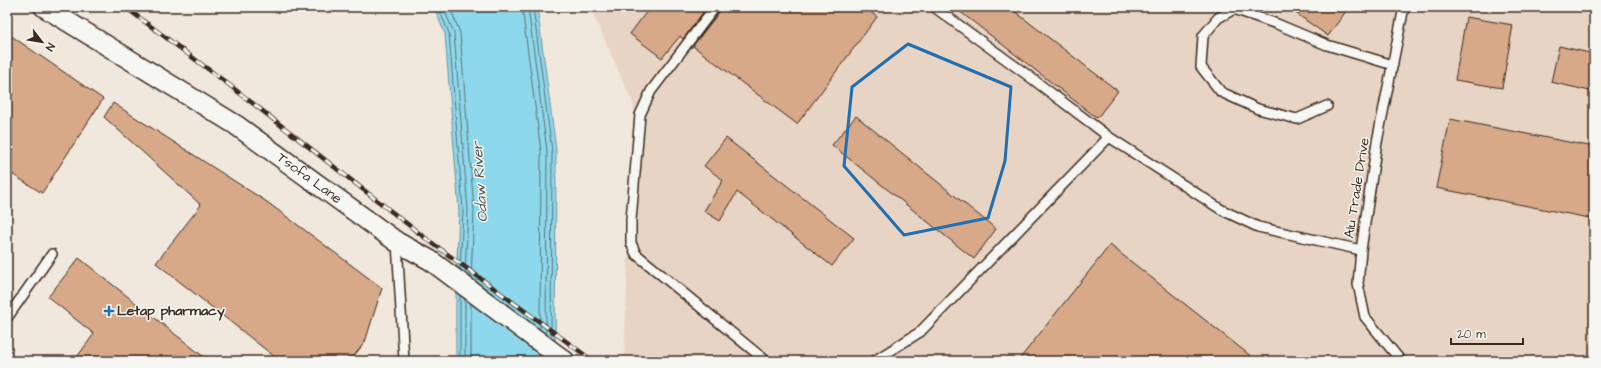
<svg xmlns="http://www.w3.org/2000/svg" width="1601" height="368" font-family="'Architects Daughter',sans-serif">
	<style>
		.built { fill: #e8d4c4 }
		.water { fill: #8dd8ed; stroke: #6c929a }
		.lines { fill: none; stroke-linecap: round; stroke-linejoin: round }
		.shore { stroke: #5c7071; stroke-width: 1 }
		.building { fill: #d7a989; stroke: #3b2a1e }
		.service-casing { stroke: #3b2a1e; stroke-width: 12 }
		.minor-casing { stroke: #3b2a1e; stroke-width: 22 }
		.service { stroke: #f6f6f2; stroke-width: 9 }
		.minor { stroke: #f6f6f2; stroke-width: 19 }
		.rail-casing { stroke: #3b2a1e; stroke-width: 4.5 }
		.rail { stroke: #f6f6f2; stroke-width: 3; stroke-dasharray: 9; stroke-linecap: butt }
		.marked { fill: none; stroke: #1f6fb2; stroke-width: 3; stroke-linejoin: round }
		.poi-dot { fill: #1f6fb2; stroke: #f6f6f2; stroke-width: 1.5 }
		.labels { text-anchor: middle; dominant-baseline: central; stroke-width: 3; stroke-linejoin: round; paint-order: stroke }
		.street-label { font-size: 14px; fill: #3b2a1e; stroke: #f6f6f2 }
		.poi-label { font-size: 14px; font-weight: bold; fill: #3b2a1e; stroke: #f6f6f2; text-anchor: start }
		.water-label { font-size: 15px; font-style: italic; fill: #505652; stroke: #f6f6f2 }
	</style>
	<rect width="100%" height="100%" fill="#f0e7dd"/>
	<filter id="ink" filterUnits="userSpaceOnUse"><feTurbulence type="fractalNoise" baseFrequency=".025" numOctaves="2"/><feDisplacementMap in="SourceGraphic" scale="8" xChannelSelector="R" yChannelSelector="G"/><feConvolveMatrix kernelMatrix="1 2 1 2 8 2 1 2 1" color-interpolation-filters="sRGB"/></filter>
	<g filter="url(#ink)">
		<path class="built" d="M590 7H1594V361H624L634 106Z"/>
		<path class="water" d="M434 7H537L556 150 555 361H456V284L459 211 445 34Z"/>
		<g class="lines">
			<path class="shore" d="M438 7 449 33 463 210 460 270
				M443 7 454 33 468 211 465 273
				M450 7 460 33 474 210 471 278
				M522 7 541 151 540 329
				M528 7 547 151 546 334
				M533 7 552 151 551 338
				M460 296V361
				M465 299V361
				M471 304V361"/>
		</g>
		<path class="building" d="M650 7H707L683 39 680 36 662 58 630 34Z
			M721 7H864L877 17 797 124 693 46 720 11Z
			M954 7H1009L1118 91 1097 118Z
			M1287 7H1349L1328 36Z
			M1466 17 1513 25 1502 88 1455 80Z
			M7 33 103 99 42 193 7 171Z
			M1559 46 1594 54V92L1551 82Z
			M113 103 267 202 382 288 365 342 350 361H280L156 263 201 205 104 117Z
			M856 116 996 229 974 259 832 145Z
			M1450 119 1594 147V219L1436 188Z
			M726 138 854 238 832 266 737 192 720 221 704 211 723 180 704 166Z
			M1110 245 1257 361H1018Z
			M79 258 209 361H74L94 334 48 297Z"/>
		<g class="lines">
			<g class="service-casing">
				<path id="service" d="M715 7 651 91 640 115 631 220V243L636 254 766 361
					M934 7 1026 74 1109 137 1222 210 1258 227 1361 250
					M1593 7H1594
					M1327 106 1297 119 1258 109 1221 92 1201 67 1203 36 1218 18 1234 9 1277 24 1327 45 1393 65
					M397 242 404 361
					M7 318 52 254
					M874 361 920 332 1109 137
					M1401 361 1365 317 1358 284 1361 250 1377 142 1404 7"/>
			</g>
			<g class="minor-casing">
				<g id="minor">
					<path id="s1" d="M44 7 236 125 397 242 430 260 565 361"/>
				</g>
			</g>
			<use href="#service" class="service"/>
			<use href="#minor" class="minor"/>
			<g class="rail-casing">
				<path id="rail" d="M125 7 228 84 424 237 593 361"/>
			</g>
			<use href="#rail" class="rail"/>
		</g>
	</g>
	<path class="marked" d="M908 44 1011 87 1005 161 988 218 904 235 844 166 852 87Z"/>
	<path class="poi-dot" d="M107 305h4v4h4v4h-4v4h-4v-4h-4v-4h4z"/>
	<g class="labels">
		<g class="street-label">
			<text stroke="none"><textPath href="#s1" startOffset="316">Tsofa Lane</textPath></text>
			<text transform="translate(1357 188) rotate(-81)">Alu Trade Drive</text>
		</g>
		<g class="poi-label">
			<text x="117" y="311">Letap pharmacy</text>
		</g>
		<g class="water-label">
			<text transform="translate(480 182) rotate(-94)">Odaw River</text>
		</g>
	</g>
	<rect width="1601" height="368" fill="none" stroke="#f6f6f2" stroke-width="24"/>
	<rect x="12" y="12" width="1577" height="344" fill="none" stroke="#3b2a1e" stroke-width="1.5" filter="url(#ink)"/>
	<g transform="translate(42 42) rotate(121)" stroke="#f6f6f2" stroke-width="3" paint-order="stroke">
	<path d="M0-3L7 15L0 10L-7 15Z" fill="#3b2a1e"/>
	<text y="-6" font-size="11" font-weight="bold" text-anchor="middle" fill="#3b2a1e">N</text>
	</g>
	<path d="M1451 338v6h72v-6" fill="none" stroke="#3b2a1e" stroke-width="2"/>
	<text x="1457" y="338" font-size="12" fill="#3b2a1e" stroke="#f6f6f2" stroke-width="3" paint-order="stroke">20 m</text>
</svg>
